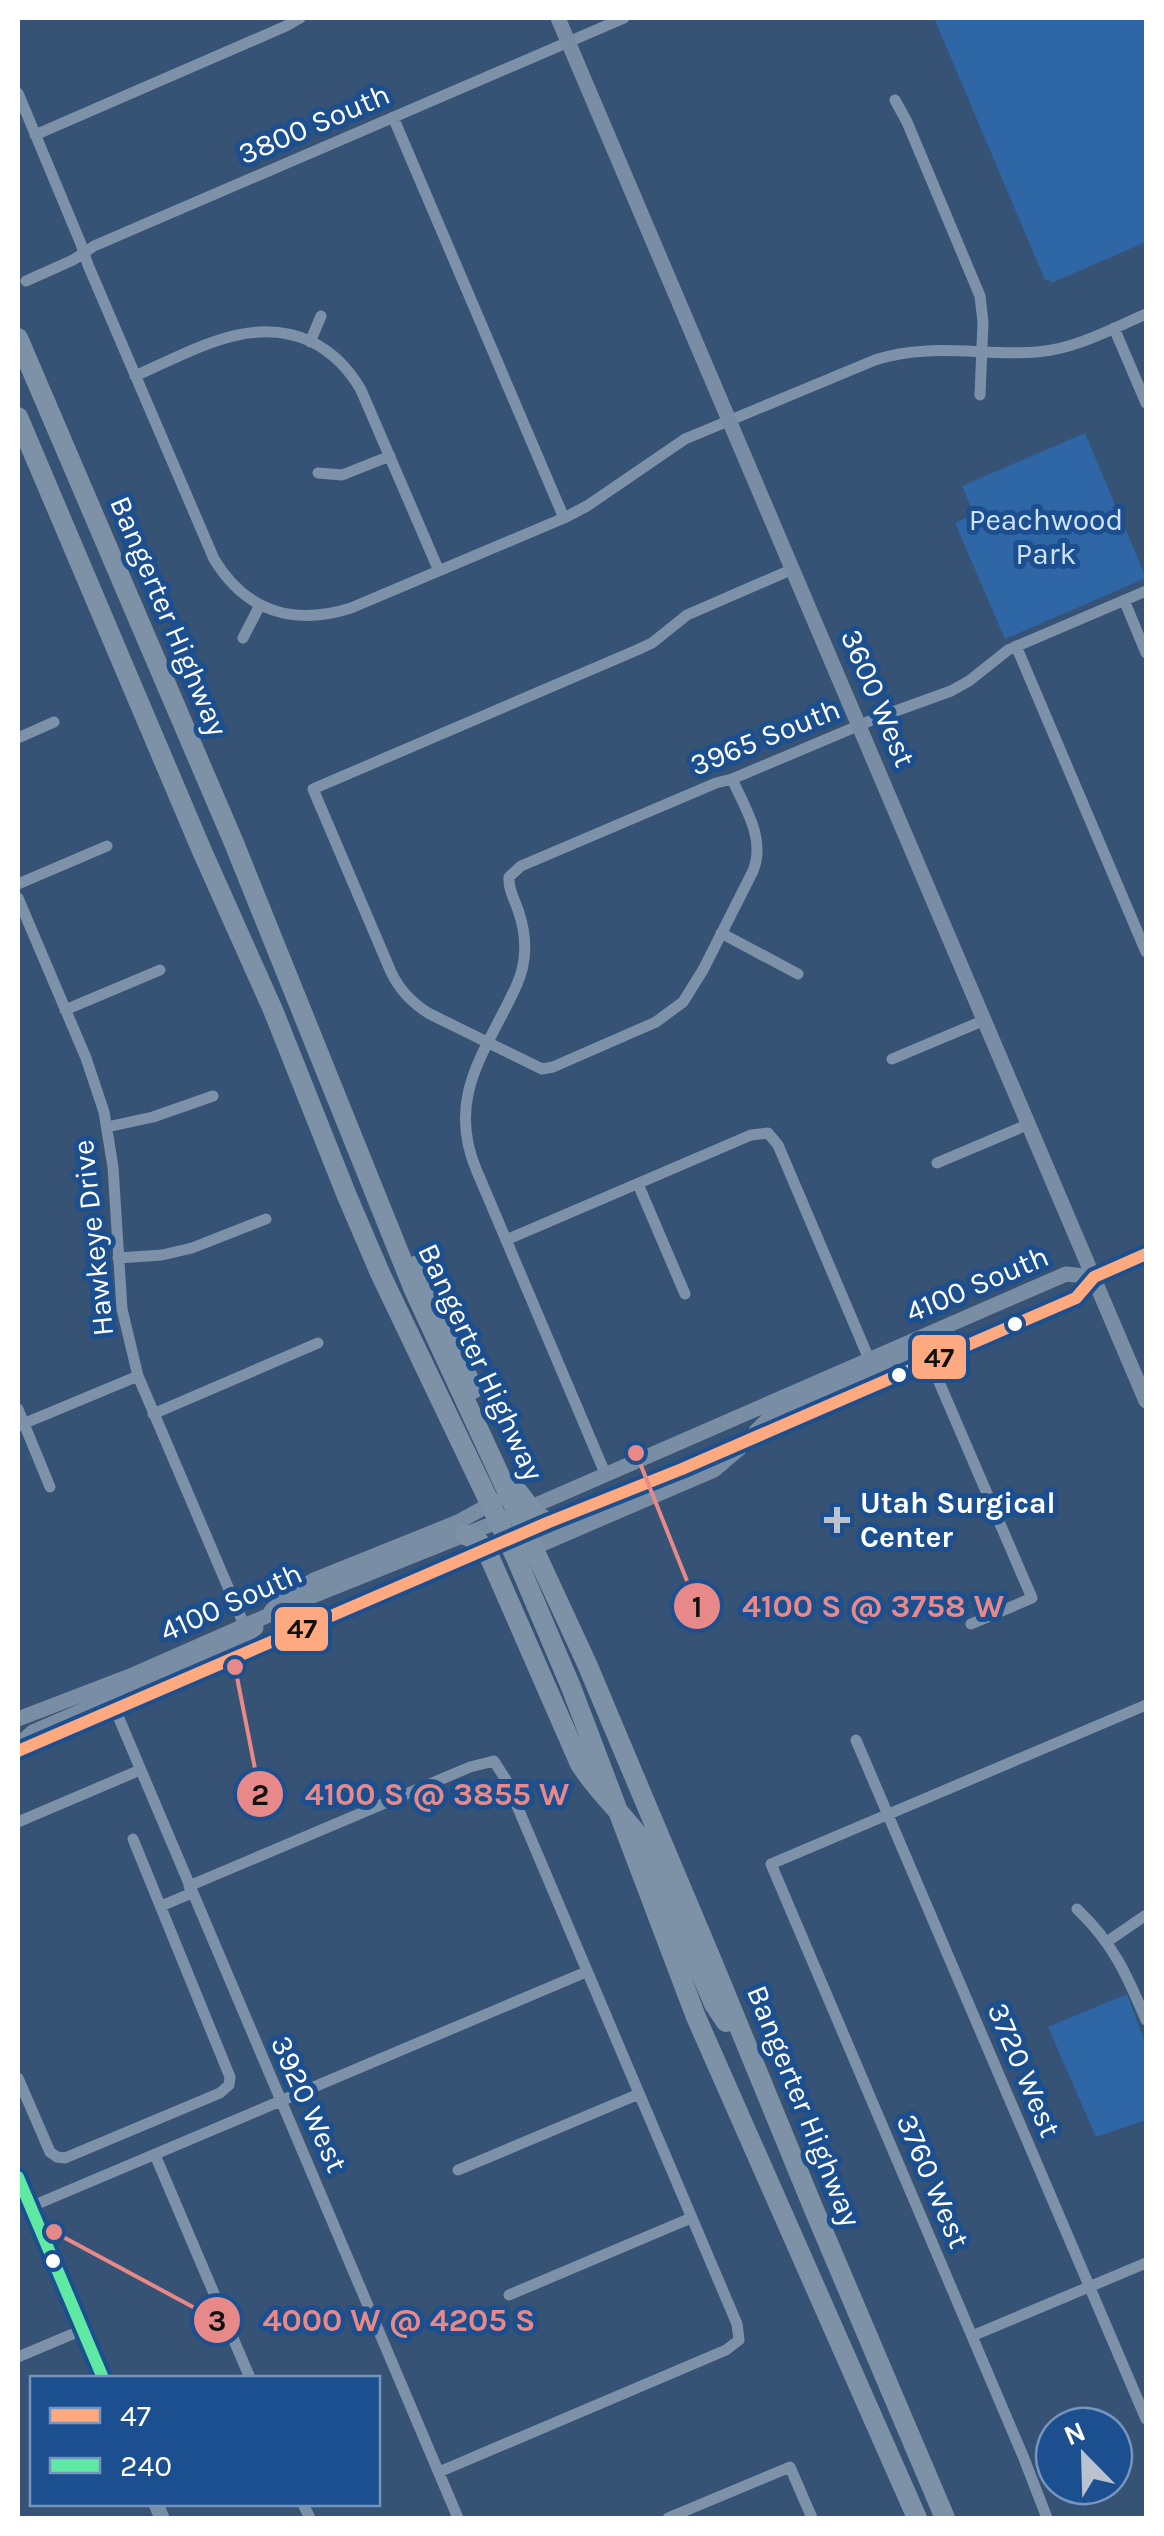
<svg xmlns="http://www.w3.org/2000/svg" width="1164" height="2536" font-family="Karla,sans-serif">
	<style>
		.green { fill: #2f66a5 }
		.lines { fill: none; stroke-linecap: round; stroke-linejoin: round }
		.street { stroke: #7d92a8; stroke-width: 11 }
		.secondary { stroke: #798da4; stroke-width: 15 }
		.highway { stroke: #7e92a7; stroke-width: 20 }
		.bus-1-casing { stroke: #1b4f8f; stroke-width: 20 }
		.bus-2-casing { stroke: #1b4f8f; stroke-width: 20 }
		.bus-1 { stroke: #ffa980; stroke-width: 12 }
		.bus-2 { stroke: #60e9a3; stroke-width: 12 }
		.bus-dot { fill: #fff; stroke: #1b4f8f; stroke-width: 4 }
		.poi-dot { fill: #b9c2ce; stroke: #1b4f8f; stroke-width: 4 }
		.labels { text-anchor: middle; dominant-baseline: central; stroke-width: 10; stroke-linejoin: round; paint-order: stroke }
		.street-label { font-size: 30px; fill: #fff; stroke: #1b4f8f }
		.park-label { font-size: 30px; fill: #cfe3fa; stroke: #1b4f8f }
		.poi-label { font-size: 30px; font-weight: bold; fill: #fff; stroke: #1b4f8f; text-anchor: start }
		.leader { fill: none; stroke: #e88989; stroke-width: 4 }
		.callout-dot { fill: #e88989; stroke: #1b4f8f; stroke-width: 4 }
		.mark-label { font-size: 30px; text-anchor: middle; font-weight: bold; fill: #111 }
		.callout-label { font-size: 32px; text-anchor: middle; font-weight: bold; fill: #e88989; stroke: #1b4f8f; stroke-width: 10; stroke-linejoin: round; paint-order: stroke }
		.line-badge { stroke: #1b4f8f; stroke-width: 4 }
		.pale-badge-label { font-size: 28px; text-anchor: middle; font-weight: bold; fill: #111 }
	</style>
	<rect width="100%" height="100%" fill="#365274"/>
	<path class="green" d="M934 18H1146V242L1051 283 1049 280H1045Z
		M1085 433 1146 578 1005 639 955 523 974 514 962 486Z
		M1127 1994 1146 2045V2120L1096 2137 1048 2027Z"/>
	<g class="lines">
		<path class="street" d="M18 93 81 244 88 265 214 559C246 612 294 626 351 608L564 518 587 506 685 439 875 360C929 342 982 356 1037 352 1075 349 1112 329 1146 314
			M895 100 907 122 980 296 983 322 980 395
			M393 117 564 518
			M35 135 286 26 300 18
			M26 281 73 260 94 246 624 18
			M1114 328 1146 403
			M310 342 321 316
			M135 376C191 352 251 313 312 342 334 353 349 369 361 390L439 571
			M318 473 342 475 390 456
			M1124 600 1146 653
			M243 638 260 605
			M1016 646 1146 952
			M18 738 54 722
			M732 779C745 808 766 839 753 871L703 970 683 1002 656 1022 553 1067 542 1069 430 1014C413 1004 400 991 391 972L313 789 637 650 652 643 687 615 793 569
			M18 884 107 846
			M18 898 86 1058 104 1112 113 1167 122 1309 138 1376 245 1627
			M721 933 798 974
			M65 1010 160 970
			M892 1059 985 1020
			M107 1127 153 1117 213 1096
			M937 1163 1029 1124
			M638 1184 685 1294
			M506 1240 751 1135 768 1133 778 1145 869 1359
			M118 1258 162 1255 192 1248 266 1219
			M930 1361 1032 1598 971 1624
			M18 1409 50 1487
			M153 1414 318 1343
			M18 1426 138 1376
			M605 1473 476 1169C450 1106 476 1065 505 1009 513 993 522 977 524 959 526 943 524 928 519 913 515 900 508 890 509 877L521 866 716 783 732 779 879 717 951 691 969 681 1008 650 1146 591
			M115 1709 458 2518
			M856 1740 1146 2419
			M18 1822 140 1770
			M189 1886 470 1767 494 1761 506 1780 737 2324 739 2340 726 2350 439 2472
			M161 1906 192 1893
			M1077 1909C1113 1943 1127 1975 1146 2020
			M1108 1941 1146 1915
			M18 2078 50 2152 57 2157 65 2158 220 2093 229 2085 230 2077 133 1839
			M155 2155 250 2378
			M458 2170 639 2094
			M30 2207 586 1972
			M509 2295 691 2218
			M972 2336 1146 2263
			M18 2357 82 2330
			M303 2504 310 2518
			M668 2518 790 2467 812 2518
			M1047 2518 1023 2456 771 1864 1146 1705"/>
		<path class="secondary" d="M558 18 1146 1401
			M756 1431 771 1416 784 1408 919 1351 937 1336
			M516 1536 682 1469 1076 1298 1094 1277
			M528 1550 714 1470 740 1448
			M271 1611 285 1597 314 1580 458 1522 496 1501
			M18 1719 130 1676 310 1597 499 1521 1066 1274 1094 1277 1146 1254
			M18 1745 33 1732 232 1646 256 1628
			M18 1751 495 1545
			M18 2177 103 2378
			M156 2504 162 2518"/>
		<path class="highway" d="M18 338 234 843 414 1290 587 1664 712 1961 815 2212 945 2518
			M18 417 202 851 273 1010 347 1196 380 1273 517 1560 571 1687 696 2017 917 2518
			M415 1266 430 1291 473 1389
			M519 1493 536 1516 549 1522
			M465 1535 477 1540 486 1549 580 1764C600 1796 631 1820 649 1852L714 2004 726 2022"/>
		<g class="bus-1-casing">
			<path id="bus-1" d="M18 1751 549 1522 682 1469 1076 1298 1094 1277 1146 1254"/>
		</g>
		<g class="bus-2-casing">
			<path id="bus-2" d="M18 2177 103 2378"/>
		</g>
		<use href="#bus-1" class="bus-1"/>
		<use href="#bus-2" class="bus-2"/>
	</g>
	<g class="bus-dot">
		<circle cx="1015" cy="1324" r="9"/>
		<circle cx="899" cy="1375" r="9"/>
		<circle cx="53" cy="2261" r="9"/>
	</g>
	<path class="poi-dot" d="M832 1505h10v10h10v10h-10v10h-10v-10h-10v-10h10z"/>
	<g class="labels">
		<g class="street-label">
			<text transform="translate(314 124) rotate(-23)">3800 South</text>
			<text transform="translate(169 616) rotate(67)">Bangerter Highway</text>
			<text transform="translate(878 698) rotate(67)">3600 West</text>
			<text transform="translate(765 737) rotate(-22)">3965 South</text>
			<text transform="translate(93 1238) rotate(-96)">Hawkeye Drive</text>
			<text transform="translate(977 1284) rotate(-23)">4100 South</text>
			<text transform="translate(481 1362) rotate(65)">Bangerter Highway</text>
			<text transform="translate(231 1602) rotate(-24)">4100 South</text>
			<text transform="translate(1024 2070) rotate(67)">3720 West</text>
			<text transform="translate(309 2104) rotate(66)">3920 West</text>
			<text transform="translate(804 2106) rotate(68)">Bangerter Highway</text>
			<text transform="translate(933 2181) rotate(67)">3760 West</text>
		</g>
		<g class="park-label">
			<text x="1046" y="520">Peachwood<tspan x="1046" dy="34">Park</tspan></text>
		</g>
		<g class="poi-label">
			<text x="860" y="1503">Utah Surgical<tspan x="860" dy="34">Center</tspan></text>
		</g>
	</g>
	<path class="leader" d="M636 1453L697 1606M235 1667L260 1794M54 2232L217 2320"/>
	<g class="callout-dot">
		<circle cx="636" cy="1453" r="10"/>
		<circle cx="235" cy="1667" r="10"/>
		<circle cx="54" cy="2232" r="10"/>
		<circle cx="697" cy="1606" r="25"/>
		<circle cx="260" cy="1794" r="25"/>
		<circle cx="217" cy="2320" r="25"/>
	</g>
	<g class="mark-label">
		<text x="697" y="1617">1</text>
		<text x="260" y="1805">2</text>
		<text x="217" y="2331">3</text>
	</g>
	<g class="callout-label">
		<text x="873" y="1617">4100 S @ 3758 W</text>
		<text x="437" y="1805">4100 S @ 3855 W</text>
		<text x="399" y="2331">4000 W @ 4205 S</text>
	</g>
	<g class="line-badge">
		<rect x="910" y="1333" width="58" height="48" rx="10" fill="#ffa980"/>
		<rect x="273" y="1605" width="57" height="48" rx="10" fill="#ffa980"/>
	</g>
	<g class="pale-badge-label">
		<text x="939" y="1367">47</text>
		<text x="302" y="1638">47</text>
	</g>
	<rect width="1164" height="2536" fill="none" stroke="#ffffff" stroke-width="40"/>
	<rect x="30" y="2376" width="350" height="130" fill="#1b4f8f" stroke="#7695bc" stroke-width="2.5"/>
	<rect x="50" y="2408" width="50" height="15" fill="#ffa980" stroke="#7695bc" stroke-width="2.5"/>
	<text x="120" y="2426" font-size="30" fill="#ffffff">47</text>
	<rect x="50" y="2458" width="50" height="15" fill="#60e9a3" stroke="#7695bc" stroke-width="2.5"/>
	<text x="120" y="2476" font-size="30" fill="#ffffff">240</text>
	<g transform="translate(1084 2456) rotate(337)"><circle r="48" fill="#1b4f8f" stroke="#7695bc" stroke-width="2.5"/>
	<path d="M0-8L18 38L0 25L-18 38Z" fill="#b9c2ce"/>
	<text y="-15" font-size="28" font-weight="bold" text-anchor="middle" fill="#ffffff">N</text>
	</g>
</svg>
